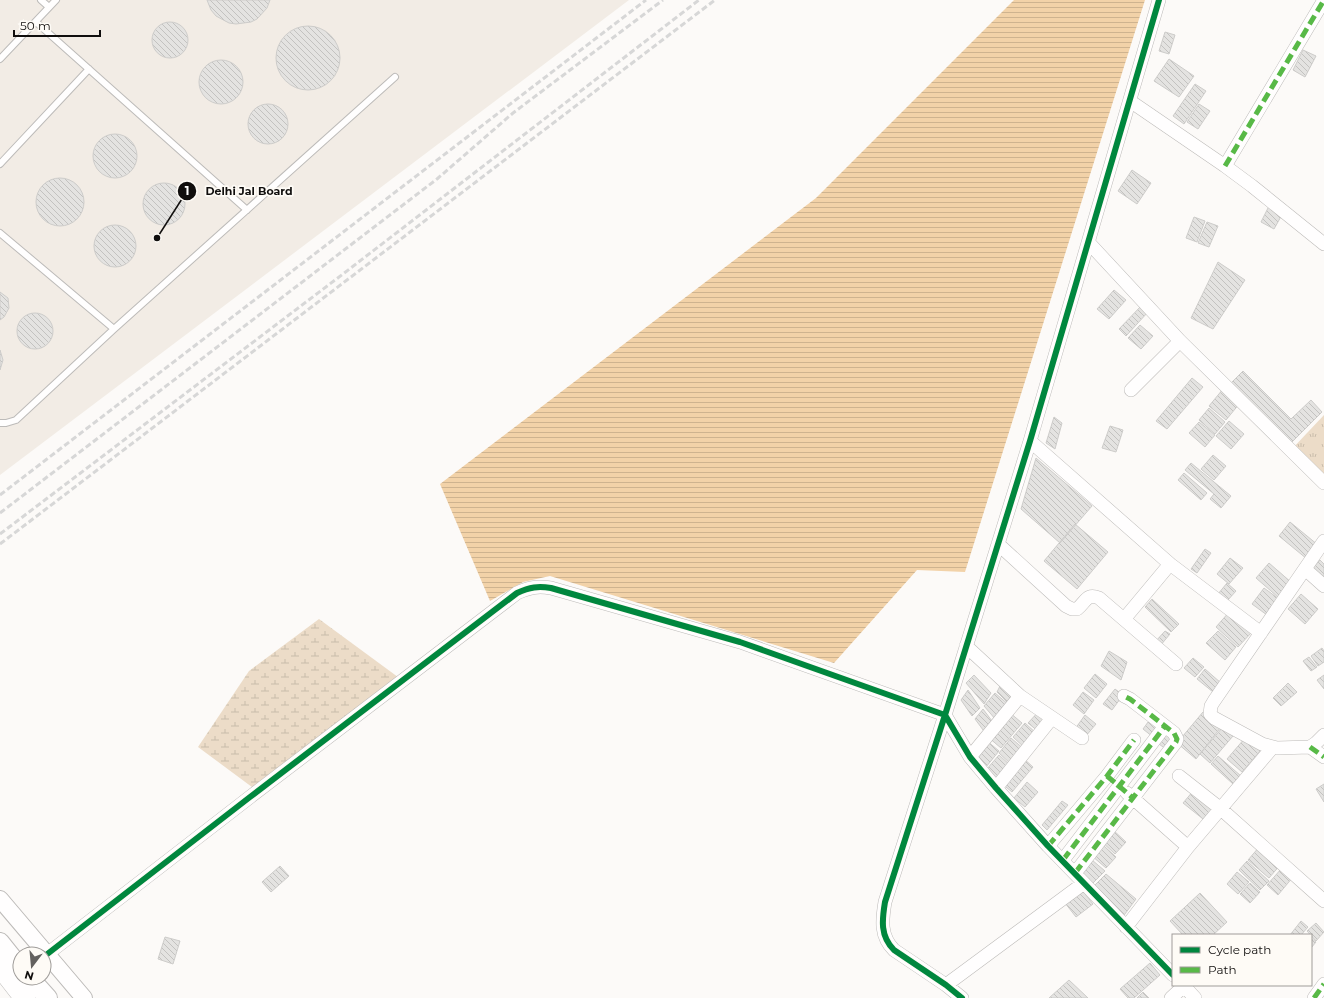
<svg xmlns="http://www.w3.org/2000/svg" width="1324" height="998" font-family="Montserrat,sans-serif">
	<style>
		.built { fill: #f2ece5 }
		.wetland { fill: url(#wetland-marsh) }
		.park { fill: url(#park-tufts) }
		.water { fill: url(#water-rules) }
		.building { fill: url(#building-back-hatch); stroke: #cdccca }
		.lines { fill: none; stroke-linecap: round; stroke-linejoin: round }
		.service-casing { stroke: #bdbbb9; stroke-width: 8 }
		.minor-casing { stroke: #bdbbb9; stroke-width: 14 }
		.tertiary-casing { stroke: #bdbbb9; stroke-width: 18 }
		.secondary-casing { stroke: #bdbbb9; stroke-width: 20 }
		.trunk-casing { stroke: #bdbbb9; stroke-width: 22 }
		.service { stroke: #fffefe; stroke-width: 6 }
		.minor { stroke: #fffefe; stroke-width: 13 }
		.tertiary { stroke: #fffefe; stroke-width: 16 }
		.secondary { stroke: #fffefe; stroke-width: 18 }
		.trunk { stroke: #fffefe; stroke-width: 21 }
		.rail { stroke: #d7d7d7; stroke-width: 3; stroke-dasharray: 6 3; stroke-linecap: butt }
		.quiet { stroke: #58b947; stroke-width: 5; stroke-dasharray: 10 5; stroke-linecap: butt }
		.cycleway-casing { stroke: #fefbf6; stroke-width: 8 }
		.cycleway { stroke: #00873e; stroke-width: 6 }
		.leader { fill: none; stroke: #100e0d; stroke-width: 1.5 }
		.callout-dot { fill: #100e0d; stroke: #fefbf6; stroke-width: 1.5 }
		.mark-label { font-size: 12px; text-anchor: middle; font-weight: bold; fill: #fff }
		.callout-label { font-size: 11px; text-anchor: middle; font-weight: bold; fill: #100e0d; stroke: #fefbf6; stroke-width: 3.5; stroke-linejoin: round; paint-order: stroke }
	</style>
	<defs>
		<pattern id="wetland-marsh" width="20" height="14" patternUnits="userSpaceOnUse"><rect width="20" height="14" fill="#ecdcc8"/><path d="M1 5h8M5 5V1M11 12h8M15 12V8" fill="none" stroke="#c9bcab"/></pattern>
		<pattern id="park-tufts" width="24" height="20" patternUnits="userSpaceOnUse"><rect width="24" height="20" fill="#ecdcc8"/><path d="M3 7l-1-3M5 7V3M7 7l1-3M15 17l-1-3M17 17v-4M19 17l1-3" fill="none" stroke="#c9bcab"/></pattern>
		<pattern id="water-rules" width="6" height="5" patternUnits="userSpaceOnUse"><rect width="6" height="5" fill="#f2d2a8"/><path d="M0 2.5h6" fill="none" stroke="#ceb38f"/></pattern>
		<pattern id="building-back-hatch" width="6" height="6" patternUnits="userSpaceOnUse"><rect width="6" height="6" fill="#e4e3e1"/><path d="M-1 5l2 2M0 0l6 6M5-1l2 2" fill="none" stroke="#c3c2c0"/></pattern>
	</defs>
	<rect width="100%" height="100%" fill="#fcfaf8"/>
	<path class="built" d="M0 0H629L0 475Z"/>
	<path class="wetland" d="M319 619 402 680 256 790 198 747 249 671Z"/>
	<path class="park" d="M1324 415V483L1291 450Z"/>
	<path class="water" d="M1014 0H1145L965 572 917 570 834 663 550 576 523 582 490 601 440 484 816 198Z"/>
	<path class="building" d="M207 0H270L267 8 257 19 251 22 236 24 229 23 216 16 211 10Z
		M152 40a18 18 0 1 1 36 0a18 18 0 1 1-36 0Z
		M276 58a32 32 0 1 1 64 0a32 32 0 1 1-64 0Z
		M1165 32 1175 35 1169 54 1159 51Z
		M1303 50 1316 56 1305 77 1293 70Z
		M1169 59 1194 76 1179 97 1154 81Z
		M199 82a22 22 0 1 1 44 0a22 22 0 1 1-44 0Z
		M1195 84 1206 91 1184 124 1173 116Z
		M1199 104 1210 111 1198 129 1187 122Z
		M248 124a20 20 0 1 1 40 0a20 20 0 1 1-40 0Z
		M93 156a22 22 0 1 1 44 0a22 22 0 1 1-44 0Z
		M1132 170 1151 183 1137 204 1118 191Z
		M36 202a24 24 0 1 1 48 0a24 24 0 1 1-48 0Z
		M143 204a21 21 0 1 1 42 0a21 21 0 1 1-42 0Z
		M1269 206 1283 213 1274 229 1261 222Z
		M1194 217 1205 221 1197 242 1186 238Z
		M1207 222 1218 226 1209 247 1198 243Z
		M94 246a21 21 0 1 1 42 0a21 21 0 1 1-42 0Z
		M1218 262 1245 280 1213 329 1191 318Z
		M1114 290 1126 300 1109 319 1097 309Z
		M0 292 8 298 9 308 4 317 0 320Z
		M1142 305 1148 312 1126 336 1119 329Z
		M17 331a18 18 0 1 1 36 0a18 18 0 1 1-36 0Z
		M1140 325 1153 336 1141 349 1128 338Z
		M0 350 3 360 0 370Z
		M1243 371 1291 419 1311 400 1322 412 1291 443 1231 383Z
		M1192 378 1203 387 1167 429 1156 421Z
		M1223 389 1240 403 1226 420 1209 406Z
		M1209 408 1225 422 1215 434 1199 420Z
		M1054 417 1062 423 1055 449 1046 443Z
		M1229 421 1244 434 1231 449 1216 436Z
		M1199 422 1215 435 1205 447 1189 433Z
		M1110 426 1123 430 1116 452 1102 448Z
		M1213 455 1226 466 1214 480 1201 469Z
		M1036 458 1092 506 1060 543 1021 509Z
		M1191 463 1231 496 1221 508 1210 499 1214 494 1185 470Z
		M1184 473 1207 493 1201 500 1178 480Z
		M1290 522 1318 545 1307 559 1279 536Z
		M1075 524 1108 552 1077 589 1044 561Z
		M1205 549 1211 553 1197 573 1191 569Z
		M1230 558 1243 568 1229 584 1217 574Z
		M1320 560 1324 564V583L1311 570Z
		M1269 563 1292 583 1279 598 1256 578Z
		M1227 583 1236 591 1227 601 1218 594Z
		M1264 588 1279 599 1267 615 1252 604Z
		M1301 594 1318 609 1305 624 1288 609Z
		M1152 599 1179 624 1171 632 1145 607Z
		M1230 611 1252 632 1238 647 1216 627Z
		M1165 631 1170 634 1160 646 1155 642Z
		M1218 631 1236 647 1225 660 1206 643Z
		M1322 648 1324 651V662L1318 666 1311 656Z
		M1109 651 1127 662 1121 680 1101 666Z
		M1309 657 1317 667 1311 671 1303 661Z
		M1193 658 1204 667 1195 677 1184 668Z
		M1205 669 1221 683 1213 692 1197 679Z
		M1095 674 1107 684 1096 698 1084 688Z
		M974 675 991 693 984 704 966 683Z
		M1324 675V689L1317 680Z
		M1002 682 1015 692 1008 703 997 692Z
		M1288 683 1297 692 1281 706 1273 698Z
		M1115 689 1123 695 1112 710 1103 704Z
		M968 690 980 708 972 716 961 700Z
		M1083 692 1094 700 1084 714 1073 705Z
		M995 693 1009 705 996 720 984 706Z
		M983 709 995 725 986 734 975 719Z
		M1040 710 1050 719 1039 732 1028 723Z
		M1009 712 1022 723 1001 748 988 737Z
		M1203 712 1221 727 1196 759 1177 743Z
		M1085 715 1096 724 1085 737 1075 729Z
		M1151 718 1162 727 1153 737 1143 729Z
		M1025 723 1037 734 1025 748 1013 737Z
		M1222 728 1233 736 1210 763 1200 754Z
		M1163 731 1175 740 1167 750 1155 741Z
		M1011 738 1025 750 1012 765 999 753Z
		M1245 738 1260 751 1242 772 1227 759Z
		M986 740 999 751 986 767 972 756Z
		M999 755 1010 765 997 780 986 770Z
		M1218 756 1241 776 1233 784 1211 764Z
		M1023 758 1033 767 1012 792 1001 783Z
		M1027 782 1038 792 1025 807 1014 798Z
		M1324 784V802L1316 789Z
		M1194 790 1214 807 1203 819 1183 803Z
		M1062 801 1068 805 1047 830 1042 825Z
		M1112 829 1126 842 1115 854 1101 841Z
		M1103 845 1116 857 1106 868 1092 856Z
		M1260 846 1281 864 1269 878 1248 860Z
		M1092 860 1105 871 1092 884 1080 873Z
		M1247 861 1269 881 1260 890 1239 870Z
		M280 866 289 876 271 892 262 882Z
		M1282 868 1293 877 1278 895 1267 885Z
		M1237 872 1249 882 1238 894 1227 884Z
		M1106 874 1136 899 1122 918 1092 888Z
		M1250 883 1260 892 1250 903 1240 894Z
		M1082 890 1093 904 1076 917 1065 903Z
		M1200 893 1227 922 1213 935H1183L1170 921Z
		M1301 921 1308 927 1301 935H1290Z
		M1316 923 1324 932 1316 941 1307 931Z
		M165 937 180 941 173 964 158 959Z
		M1311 938 1316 942 1311 948Z
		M1150 963 1160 975 1134 998H1128L1120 989Z
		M1069 980 1088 998H1049Z
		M1143 992 1149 998H1137Z"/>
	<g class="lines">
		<g class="service-casing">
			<path id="service" d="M41 0 49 7
				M36 22 247 210
				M0 59 56 0
				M0 164 89 69
				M0 233 114 329
				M0 423H6L16 420 114 329 395 77"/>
		</g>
		<g class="minor-casing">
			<path id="minor" d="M1130 101 1225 166 1252 186 1324 244
				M1225 166 1324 0
				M1089 243 1180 341 1324 483
				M1131 390 1180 341
				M1030 441 1170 564 1261 633
				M1324 541 1214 701 1211 706 1210 714 1214 718 1262 744 1277 748 1310 747 1316 743 1324 735
				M998 544 1066 606 1072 609H1077C1086 602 1086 593 1099 598L1176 664
				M1305 569 1324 586
				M1125 618 1170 564
				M966 646 1020 696 1082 738
				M1310 747 1324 757
				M970 757 1020 696
				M1179 776 1221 809 1324 901
				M996 788 1052 718
				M1127 793 1188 847
				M1048 846 1107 776 1134 740
				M1063 860 1165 726
				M1075 873 1176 742 1177 739 1174 733 1130 699 1124 696
				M1126 927 1188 847 1272 748
				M46 955 250 797 517 593C530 587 538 586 551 588L740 642 945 715 970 757 996 788 1048 846 1173 975
				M946 985 1084 883
				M1183 985 1195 998
				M962 998 946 985 894 950C880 936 882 920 885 902L945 715 1030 441 1159 0
				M1171 998 1184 986
				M1314 998 1324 984"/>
		</g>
		<g class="tertiary-casing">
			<path id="tertiary" d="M0 899 84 998"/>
		</g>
		<g class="secondary-casing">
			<path id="secondary" d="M0 942 20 967
				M30 978 48 998"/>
		</g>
		<g class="trunk-casing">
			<path id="trunk" d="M0 966 25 998"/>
		</g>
		<use href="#service" class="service"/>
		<use href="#minor" class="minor"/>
		<use href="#tertiary" class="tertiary"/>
		<use href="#secondary" class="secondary"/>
		<use href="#trunk" class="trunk"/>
		<path class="rail" d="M0 495 646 0
			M0 513 437 179 513 113 663 0
			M0 534 343 274 699 0
			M0 544 715 0"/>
		<path class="quiet" d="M1225 166 1324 0
			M1310 747 1324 757
			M1107 776 1133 798
			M1048 846 1107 776 1134 740
			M1063 860 1165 726
			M1075 873 1176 742 1177 739 1174 733 1130 699 1124 696
			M1314 998 1324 984"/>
		<g class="cycleway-casing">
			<path id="cycleway" d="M46 955 250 797 517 593C530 587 538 586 551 588L740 642 945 715 970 757 996 788 1048 846 1173 975
				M962 998 946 985 894 950C880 936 882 920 885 902L945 715 1030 441 1159 0"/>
		</g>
		<use href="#cycleway" class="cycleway"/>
	</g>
	<path class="leader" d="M157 238L187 191"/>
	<g class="callout-dot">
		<circle cx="157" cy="238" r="4"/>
		<circle cx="187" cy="191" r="10"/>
	</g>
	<g class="mark-label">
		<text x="187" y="195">1</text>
	</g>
	<g class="callout-label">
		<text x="249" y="195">Delhi Jal Board</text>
	</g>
	<rect x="1172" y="934" width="140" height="52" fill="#fefbf6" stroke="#9f9c99"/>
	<rect x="1180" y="947" width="20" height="6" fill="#00873e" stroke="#9f9c99"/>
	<text x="1208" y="954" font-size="12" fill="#100e0d">Cycle path</text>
	<rect x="1180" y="967" width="20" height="6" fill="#58b947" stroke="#9f9c99"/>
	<text x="1208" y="974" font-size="12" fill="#100e0d">Path</text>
	<g transform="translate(32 966) rotate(196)"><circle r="19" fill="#fefbf6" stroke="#9f9c99"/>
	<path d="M0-3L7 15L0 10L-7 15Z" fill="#63615f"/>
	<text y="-6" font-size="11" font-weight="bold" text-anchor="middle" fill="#100e0d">N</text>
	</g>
	<path d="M14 30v6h86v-6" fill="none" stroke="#100e0d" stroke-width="2"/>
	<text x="20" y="30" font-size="12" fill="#100e0d" stroke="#fefbf6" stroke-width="3" paint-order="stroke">50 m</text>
</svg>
